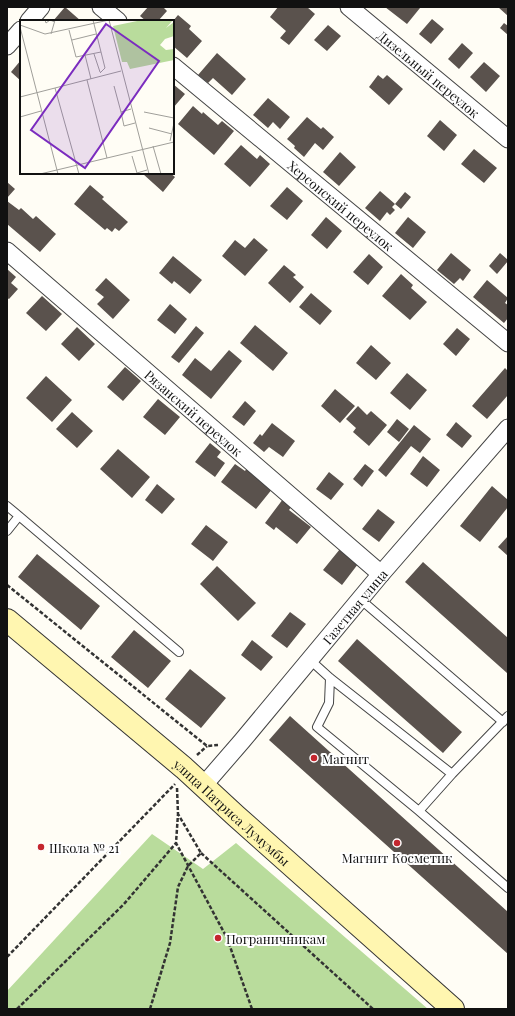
<svg xmlns="http://www.w3.org/2000/svg" width="515" height="1016" font-family="'Playfair Display',serif">
	<style>
		.forest { fill: #b9dc9c }
		.building { fill: #5a524d }
		.lines { fill: none; stroke-linecap: round; stroke-linejoin: round }
		.lane-casing { stroke: #444; stroke-width: 10 }
		.street-casing { stroke: #444; stroke-width: 19 }
		.secondary-casing { stroke: #333; stroke-width: 24 }
		.path { stroke: #333; stroke-width: 2.5; stroke-dasharray: 4 2; stroke-linecap: butt }
		.lane { stroke: #fff; stroke-width: 8 }
		.street { stroke: #fff; stroke-width: 17 }
		.secondary { stroke: #fff6b0; stroke-width: 22 }
		.poi-dot { fill: #c4262e; stroke: #fff; stroke-width: 1.5 }
		.labels { text-anchor: middle; dominant-baseline: central; stroke-width: 4; stroke-linejoin: round; paint-order: stroke }
		.street-label { font-size: 13px; fill: #111; stroke: #fff }
		.poi-label { font-size: 13px; fill: #111; stroke: #fff; text-anchor: start }
		.inset-road { fill: none; stroke: #a09f9a; stroke-width: 1 }
		.view { fill: #7b2cbf; fill-opacity: 0.15; stroke: #7b2cbf; stroke-width: 2 }
		.inset-edge { fill: none; stroke: #111; stroke-width: 2 }
	</style>
	<rect width="100%" height="100%" fill="#fffdf5"/>
	<path class="forest" d="M152 834 203 869 236 843 428 1009H7V991Z"/>
	<path class="building" d="M65 7 81 21H53Z
		M148 7H163L167 11 158 21H146L140 16Z
		M278 7H307L315 14 289 45 280 38 286 31 270 17Z
		M385 7H418L420 8 407 24Z
		M498 7H508V16Z
		M178 15 191 26 189 29 202 41 187 58 173 46V21Z
		M432 19 444 29 431 44 419 34Z
		M504 23 508 26V35L500 28Z
		M328 25 341 36 327 51 314 40Z
		M462 43 473 53 459 69 448 59Z
		M217 53 246 79 232 95 213 78 208 83 198 75Z
		M21 60V81L11 72Z
		M484 62 500 76 486 92 470 77Z
		M378 75 383 79 387 75 403 89 389 105 369 87Z
		M173 84 185 94 173 108Z
		M268 98 290 117 280 129 273 122 268 128 253 115Z
		M193 106 202 114 203 112 218 125 222 121 234 131 214 155 178 124Z
		M307 117 321 129 323 127 334 137 323 150 315 143 304 157 294 148 295 146 287 139Z
		M440 120 457 135 444 151 427 136Z
		M241 145 257 159 260 155 270 164 250 187 224 164Z
		M474 149 497 168 484 183 461 164Z
		M340 152 356 167 339 186 323 172Z
		M144 173H170L175 177 163 192 143 174Z
		M7 182 15 189 7 198Z
		M90 185 104 197 102 199 128 222 119 231 115 228 112 232 107 228 105 230 74 204Z
		M287 187 303 201 287 220 270 206Z
		M380 191 395 204 405 192 411 197 401 209 395 204 392 207 395 210 390 215 387 212 380 221 365 208Z
		M7 201 19 210 21 208 33 219 36 216 56 234 40 252 7 224Z
		M326 217 342 231 327 249 311 235Z
		M408 217 426 232 413 248 395 233Z
		M254 238 268 250 245 276 222 256 235 240 245 248Z
		M451 253 471 270 463 281 460 278 454 284 437 270Z
		M500 253 508 260V261L497 274 489 266Z
		M369 254 383 267 368 285 353 272Z
		M173 256 202 280 190 294 174 281 172 284 159 273Z
		M284 265 296 275 293 277 304 287 290 303 268 283Z
		M7 269 16 277 11 283 18 289 9 299 7 298Z
		M401 274 413 285 411 288 427 302 410 320 382 296Z
		M106 278 130 300 113 319 97 304 104 297 95 290Z
		M487 280 508 298 505 303 508 305V318L504 323 473 297Z
		M311 293 332 311 320 325 299 307Z
		M42 296 62 314 46 331 26 313Z
		M170 304 187 319 175 334 157 320Z
		M255 325 288 353 273 371 240 343Z
		M196 326 204 333 179 363 171 357Z
		M77 327 95 344 79 361 61 344Z
		M457 328 470 339 456 356 443 344Z
		M371 345 391 363 376 380 356 363Z
		M229 350 242 361 211 399 182 375 195 358 211 371Z
		M125 367 141 381 123 401 107 387Z
		M505 368 508 371V395L487 419 472 406Z
		M407 373 427 390 410 410 390 393Z
		M46 376 72 400 52 422 26 398Z
		M335 389 355 406 340 423 321 406Z
		M158 399 180 417 165 435 143 417Z
		M245 401 256 411 244 426 232 417Z
		M358 406 367 415 371 411 387 425 369 446 353 432 356 428 346 419Z
		M72 412 93 431 77 448 56 429Z
		M397 419 409 429 399 442 387 432Z
		M456 422 472 436 462 448 446 435Z
		M272 423 295 441 283 457 269 447 264 452 253 443 260 434 262 436Z
		M414 425 431 439 420 453 411 446 386 477 378 470Z
		M210 443 221 452 217 457 225 463 215 477 195 462Z
		M118 449 150 477 132 498 100 469Z
		M423 456 440 470 427 487 410 474Z
		M235 464 245 471 247 468 273 488 256 509 221 482Z
		M365 464 374 471 362 487 353 479Z
		M329 472 344 484 331 500 316 489Z
		M157 484 175 499 162 514 145 500Z
		M492 486 508 500V507L480 542 460 526Z
		M283 499 292 506 289 510 311 527 297 544 276 527 274 530 265 523Z
		M378 509 395 522 379 542 362 529Z
		M206 525 228 542 213 561 191 544Z
		M508 536V556L498 547Z
		M340 549 358 564 342 585 323 570Z
		M37 554 100 606 81 630 18 577Z
		M423 562 508 638V671L507 673 405 582Z
		M217 566 256 603 238 621 200 584Z
		M290 612 306 624 287 648 271 636Z
		M134 630 171 661 148 688 111 657Z
		M357 639 462 732 443 753 338 661Z
		M252 640 273 657 261 671 241 655Z
		M190 669 226 698 201 728 165 699Z
		M290 716 508 912V954L269 740Z"/>
	<g class="lines">
		<g class="lane-casing">
			<path id="lane" d="M7 506 19 516
				M7 531 19 516 179 652
				M360 599 503 722
				M309 659 330 678 452 774
				M330 678 329 703 317 727 419 811
				M508 716 452 774 419 811 508 888"/>
		</g>
		<g class="street-casing">
			<g id="street">
				<path d="M101 7 118 21"/>
				<path id="s1" d="M349 7 508 139"/>
				<path d="M29 21 41 7"/>
				<path d="M7 46 21 30"/>
				<path id="s2" d="M173 66 508 343"/>
				<path id="s3" d="M7 251 381 574"/>
				<path id="s4" d="M203 786 242 741 381 574 508 428"/>
			</g>
		</g>
		<g class="secondary-casing">
			<g id="secondary">
				<path id="s5" d="M7 620 184 768 236 816 453 1009"/>
			</g>
		</g>
		<path class="path" d="M7 585 207 746 218 745
			M197 755 207 746
			M177 788 178 814 176 843 227 938 252 1009
			M201 853 373 1009
			M7 957 175 784
			M17 1009 124 904 176 843
			M150 1009 170 943 178 887 188 866 201 853 178 814"/>
		<use href="#lane" class="lane"/>
		<use href="#street" class="street"/>
		<use href="#secondary" class="secondary"/>
	</g>
	<g class="poi-dot">
		<circle cx="314" cy="758" r="4"/>
		<circle cx="397" cy="843" r="4"/>
		<circle cx="41" cy="847" r="4"/>
		<circle cx="218" cy="938" r="4"/>
	</g>
	<g class="labels">
		<g class="street-label">
			<text stroke="none"><textPath href="#s1" startOffset="104">Дизельный переулок</textPath></text>
			<text stroke="none"><textPath href="#s2" startOffset="218">Херсонский переулок</textPath></text>
			<text stroke="none"><textPath href="#s3" startOffset="247">Рязанский переулок</textPath></text>
			<text stroke="none"><textPath href="#s4" startOffset="235">Газетная улица</textPath></text>
			<text stroke="none"><textPath href="#s5" startOffset="296">улица Патриса Лумумбы</textPath></text>
		</g>
		<g class="poi-label">
			<text x="322" y="758">Магнит</text>
			<text x="49" y="847">Школа № 21</text>
			<text x="397" y="857" text-anchor="middle">Магнит Косметик</text>
			<text x="226" y="938">Пограничникам</text>
		</g>
	</g>
	<g transform="translate(20 20)">
		<rect width="154" height="154" fill="#fffdf5"/>
		<path d="M122 0H153L146 8 154 2V16L145 19 140 25 146 30 154 29V40L110 49 107 42H102L93 6Z" fill="#b9dc9c"/>
		<path class="inset-road" d="M25 0 26 3 30 0 35 2M89 0 129 154M0 5 25 14 89 0M0 7 38 154M49 10 56 37 81 32 73 0M31 14 35 0M52 20 76 14M74 34 80 52M65 35 71 59M80 53 85 48 81 32M67 60 87 138M94 66 101 92 111 89M35 68 59 154M0 77 101 51M101 92 104 106 115 103M124 92 154 98M0 97 21 91M129 108 152 114M150 121 154 103M133 126 141 154M112 136 117 153 127 150M20 154 154 122"/>
		<path class="view" d="M86 4 139 41 65 148 11 110Z"/>
		<rect width="154" height="154" class="inset-edge"/>
	</g>
	<rect width="515" height="1016" fill="none" stroke="#111111" stroke-width="16"/>
</svg>
